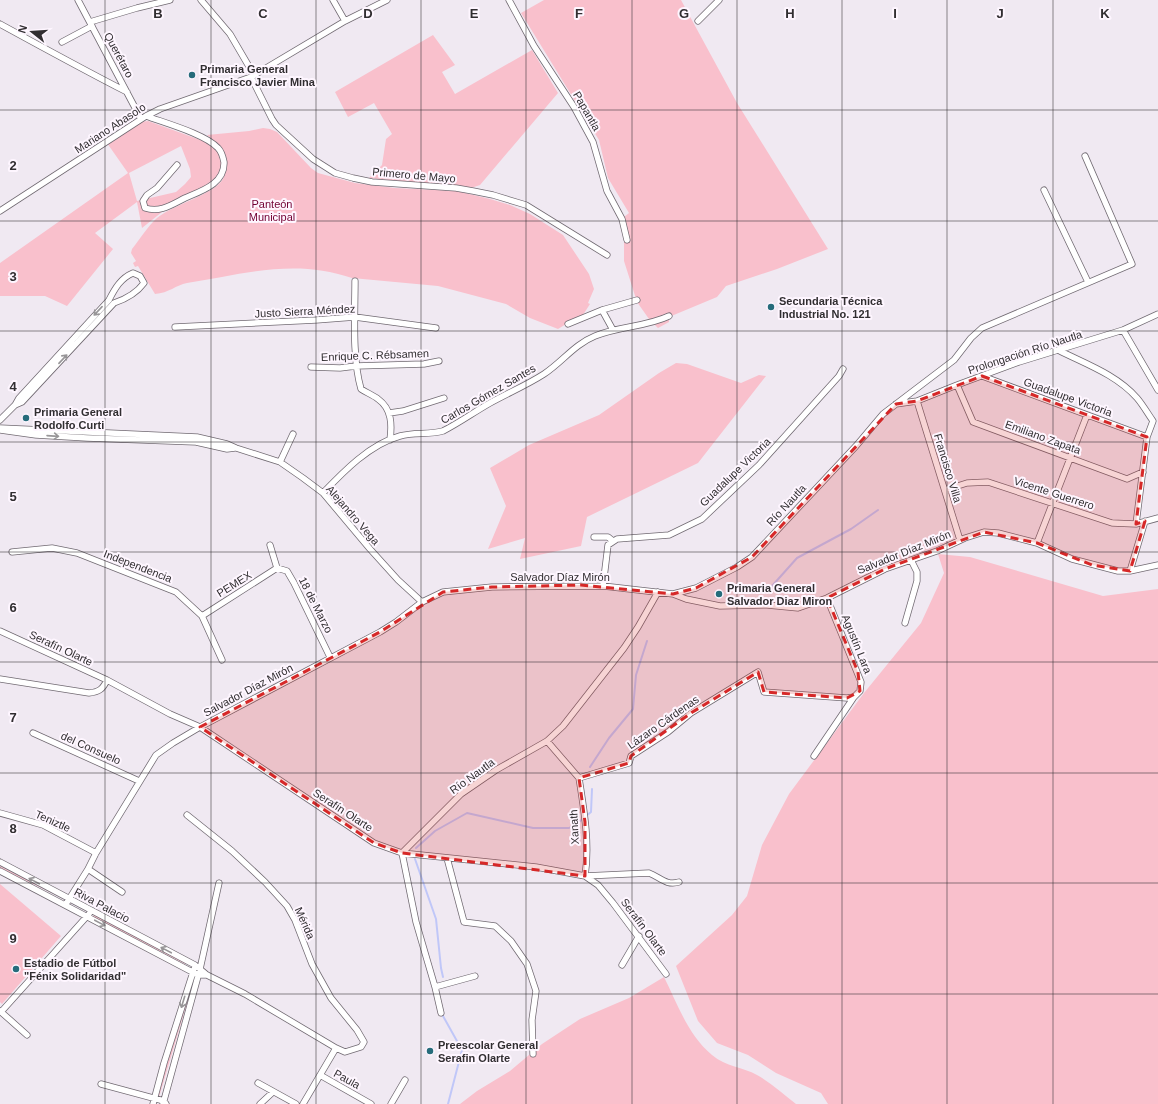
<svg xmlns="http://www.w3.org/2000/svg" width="1158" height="1104" font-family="Helvetica,sans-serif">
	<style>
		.green { fill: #f9c0cc; fill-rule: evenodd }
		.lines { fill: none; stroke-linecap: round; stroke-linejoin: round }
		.stream { stroke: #c0c7f8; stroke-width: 2 }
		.street-casing { stroke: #716a72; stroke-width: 7 }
		.street { stroke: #fff; stroke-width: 5.5 }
		.oneway { stroke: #989698 }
		.marked { fill: #d62828; fill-opacity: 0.2; stroke: #d62828; stroke-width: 3; stroke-dasharray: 8 5; stroke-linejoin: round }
		.grid { fill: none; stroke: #312e31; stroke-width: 1; stroke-opacity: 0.55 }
		.poi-dot { fill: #266c7b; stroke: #fef6ff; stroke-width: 1.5 }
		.labels { text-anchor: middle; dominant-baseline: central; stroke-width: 4; stroke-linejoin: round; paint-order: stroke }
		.street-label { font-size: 11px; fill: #312e31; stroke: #fef6ff }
		.poi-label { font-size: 11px; font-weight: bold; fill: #312e31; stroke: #fef6ff; text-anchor: start }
		.park-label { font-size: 11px; fill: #720033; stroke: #fef6ff }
		.grid-label { font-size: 13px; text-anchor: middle; font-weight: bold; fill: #312e31; stroke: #fef6ff; stroke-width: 4; stroke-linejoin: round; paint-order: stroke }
	</style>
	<rect width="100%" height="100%" fill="#f0e9f2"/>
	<path class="green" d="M544 0H681L737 103 828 249 777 269 726 286 717 297 669 317V322L658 328 649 319 637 302 624 261V217L629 213 608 178 599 140 521 13Z
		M433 35 455 65 442 72 455 94 532 50 558 93 480 185 471 188 369 178 382 165 386 139 392 134 374 103 348 117 335 92Z
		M148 121 206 142 217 151 221 159 222 168 219 177 211 185 167 208 142 228 137 202 95 233 113 249 67 306 45 296H0V263L128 173 107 143 140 122ZM181 146 190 169 191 177 185 184 176 192 137 201 129 173Z
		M263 128 270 129 277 132 311 168 318 173 329 176 355 183 395 188 457 191 490 199 510 205 530 214 563 235 589 274 594 289 588 303 590 304 581 318 571 321 558 329 530 318 506 304 438 286 352 278C295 258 244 274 187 283 176 285 169 293 155 294L138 266 135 267 133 263 136 261 131 253 132 249C140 239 147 227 157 218 174 204 213 195 223 179 225 175 226 170 226 167 229 151 218 144 207 135L249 131Z
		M676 363 687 364 741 383 759 375 766 376 698 463 587 517 581 546 520 559 525 538 488 549 506 506 490 468 529 445 599 415 659 373Z
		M938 554 970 557 1103 596 1158 589V1104H828L821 1093 776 1073 748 1055 717 1043 698 1021 676 966 732 915 747 896 762 845 789 794 864 693 921 623 944 573Z
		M0 866 57 895 58 896 0 868Z
		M0 884 61 936 2 1004 0 1002Z
		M94 915 185 962 186 963 185 964 93 917Z
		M664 977C678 1005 688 1035 712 1055 726 1067 743 1067 757 1075 771 1083 783 1094 796 1104H460L477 1091 510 1071 542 1044 580 1019 629 998Z
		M188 992 190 993 159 1097H157Z"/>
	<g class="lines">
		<path class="stream" d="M749 593 772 586 797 558 851 529 878 510
			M590 767 609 738 633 709 636 675 647 641
			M416 848 435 831 467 813 533 828H569L579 822 591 812 592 789
			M415 859 436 919 441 968 443 977
			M443 1016 462 1050 448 1104"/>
		<g class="street-casing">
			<path id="street" d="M78 0 141 119
				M201 0 230 34 254 75
				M333 0 345 21
				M509 0 534 46 574 107 593 142 607 191 622 219 627 240
				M698 21 719 0
				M90 22 137 8 170 0
				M0 24C42 47 84 70 127 92
				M62 42 92 26
				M251 77 272 119 276 125 313 159 335 173 353 178 372 182 456 188 473 191 493 195 526 205 607 255
				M146 116C165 123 205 134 218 148 222 152 223 157 224 162 225 184 201 191 185 198 171 205 160 213 145 208L143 201 147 195 157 188 177 165
				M1044 190 1088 282
				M0 211 146 116 160 109 251 77 345 21 387 0
				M355 281C355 314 352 358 361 389 367 393 373 395 378 399 392 409 392 425 390 440
				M602 310 613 330
				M568 324 602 310 637 300
				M175 327 316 320 355 317 436 328
				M1123 330 1158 390
				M1060 351C1086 364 1117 375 1137 398 1143 405 1148 414 1153 421L1147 437 1136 524
				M311 367 340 368 356 366 424 364 439 361
				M982 376 1147 437
				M957 385 973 422 1127 479 1143 472
				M917 401 960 540
				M896 404 917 401 957 385 1019 362 1123 330 1158 314
				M389 413 403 411 444 398
				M0 420 15 405 19 398 109 300C115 288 121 278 133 273L140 276 144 283C136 294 126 299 114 303L22 402 15 405
				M0 428 197 437 227 444 236 448 280 462 303 478 323 493 370 549 398 580 422 602
				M0 430 36 435 87 438 196 442 227 449 235 448
				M280 462 293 434
				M945 490 967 483 988 482 1112 523 1136 524 1158 518
				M323 493C343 472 370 444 400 436 414 432 429 435 443 431 459 423 474 412 490 403 508 393 527 385 544 374 562 362 575 344 595 336 619 326 646 327 669 316
				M594 537H608L613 541
				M1037 543 1087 415
				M270 545 277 568 287 571 294 583 330 657
				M12 552 52 548 77 553 176 592 202 616 222 660
				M1130 571 1145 521
				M603 586 608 545 617 539 669 535 702 519 759 465 839 376 843 369
				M673 594 696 588 737 567 752 557 856 446 883 414 954 360 971 338 982 328 1132 264 1085 156
				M202 616 277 568
				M905 623 917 581V572L911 560
				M0 631 107 680 170 714 200 727 374 843 402 853 536 867 585 876 598 885 613 903 666 974
				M0 679 89 693C99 692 103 689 107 680
				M33 733 139 781
				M547 741 579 778 629 763 631 756 668 732 691 713 758 672 764 692 847 698 854 697
				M814 756 854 697 860 691 861 682 827 598
				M579 778C584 810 590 844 585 876L649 873C660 877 666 886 679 882
				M0 813 43 825 96 853
				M447 858 464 922 495 926 511 941 527 964 536 991 532 1020 533 1054
				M0 862 195 965 207 975 245 994 336 1048 345 1052 361 1047 364 1042 357 1030 331 998 312 964 295 920 287 906 265 882 232 851 187 815
				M88 869 122 892
				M0 871 198 975H207
				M66 904 88 869 96 853 156 755 173 743 200 727 380 632 396 622 422 602 443 592 492 587 603 586 673 594 686 599 720 606 767 605 798 608 827 598 885 569 937 551 965 538 984 532 998 533 1037 543 1072 559 1118 571H1130L1158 565
				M622 965 639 936
				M435 987 475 976
				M0 1011 27 1035
				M1 1012 89 914
				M441 1013 435 987 416 922 402 853 461 794 496 770 547 741 563 726 624 648 638 627 658 592
				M320 1075 371 1104
				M258 1083 296 1104
				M101 1084 164 1101 166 1104
				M153 1104 164 1063 194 969
				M163 1104 200 969 219 883
				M260 1104 273 1092
				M303 1104 336 1048
				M391 1104 405 1080"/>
		</g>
		<use href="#street" class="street"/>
	</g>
	<defs><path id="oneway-shaft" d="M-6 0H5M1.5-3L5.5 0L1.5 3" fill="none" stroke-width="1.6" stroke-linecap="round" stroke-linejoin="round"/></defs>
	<g class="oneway">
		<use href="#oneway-shaft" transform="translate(98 311) rotate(133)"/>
		<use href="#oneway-shaft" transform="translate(63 359) rotate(-47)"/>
		<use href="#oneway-shaft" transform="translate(53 436) rotate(4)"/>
		<use href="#oneway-shaft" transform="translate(34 881) rotate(-152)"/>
		<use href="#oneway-shaft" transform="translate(100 923) rotate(28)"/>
		<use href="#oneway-shaft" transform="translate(166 950) rotate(-152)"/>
		<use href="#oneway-shaft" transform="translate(183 1002) rotate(107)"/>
	</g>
	<path class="marked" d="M982 376 1147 437 1136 524 1145 521 1130 571 1092 565 1037 543 984 532 885 569 827 598 858 672 860 691 847 698 764 692 758 672 691 713 631 756 629 763 579 778 585 822V876L402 853 374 843 200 727 380 632 443 592 492 587 581 585 673 594 696 588 752 557 896 404 917 401Z"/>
	<path class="grid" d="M105 0V1104M211 0V1104M316 0V1104M421 0V1104M526 0V1104M632 0V1104M737 0V1104M842 0V1104M947 0V1104M1053 0V1104M0 110H1158M0 221H1158M0 331H1158M0 442H1158M0 552H1158M0 662H1158M0 773H1158M0 883H1158M0 994H1158"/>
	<g class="poi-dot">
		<circle cx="192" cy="75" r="4"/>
		<circle cx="771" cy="307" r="4"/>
		<circle cx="26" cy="418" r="4"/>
		<circle cx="719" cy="594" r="4"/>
		<circle cx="16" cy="969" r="4"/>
		<circle cx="430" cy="1051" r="4"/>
	</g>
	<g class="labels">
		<g class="street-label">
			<text transform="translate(119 55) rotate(62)">Querétaro</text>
			<text transform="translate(587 111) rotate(60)">Papantla</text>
			<text transform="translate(110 128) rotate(-33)">Mariano Abasolo</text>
			<text transform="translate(414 175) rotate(5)">Primero de Mayo</text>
			<text transform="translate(305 311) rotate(-3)">Justo Sierra Méndez</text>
			<text transform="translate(1025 352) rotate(-18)">Prolongación Río Nautla</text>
			<text transform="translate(375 355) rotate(-2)">Enrique C. Rébsamen</text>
			<text transform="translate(488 394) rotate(-30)">Carlos Gómez Santes</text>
			<text transform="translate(1068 397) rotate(20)">Guadalupe Victoria</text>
			<text transform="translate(1043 437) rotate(20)">Emiliano Zapata</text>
			<text transform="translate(948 468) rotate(73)">Francisco Villa</text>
			<text transform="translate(735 472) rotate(-44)">Guadalupe Victoria</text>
			<text transform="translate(1054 493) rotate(18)">Vicente Guerrero</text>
			<text transform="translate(786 505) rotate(-47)">Río Nautla</text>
			<text transform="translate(353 515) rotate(49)">Alejandro Vega</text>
			<text transform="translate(904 552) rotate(-22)">Salvador Díaz Mirón</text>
			<text transform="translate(138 566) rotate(21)">Independencia</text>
			<text x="560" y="577">Salvador Díaz Mirón</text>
			<text transform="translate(234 584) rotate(-32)">PEMEX</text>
			<text transform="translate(316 605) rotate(63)">18 de Marzo</text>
			<text transform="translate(857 644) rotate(68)">Agustín Lara</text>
			<text transform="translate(61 648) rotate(25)">Serafín Olarte</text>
			<text transform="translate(248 690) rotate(-28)">Salvador Díaz Mirón</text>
			<text transform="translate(663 722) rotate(-35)">Lázaro Cárdenas</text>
			<text transform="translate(91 748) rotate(24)">del Consuelo</text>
			<text transform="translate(472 776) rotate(-36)">Río Nautla</text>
			<text transform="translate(343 810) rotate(33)">Serafín Olarte</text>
			<text transform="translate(53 821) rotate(24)">Teniztle</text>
			<text transform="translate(574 827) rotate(-93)">Xanath</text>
			<text transform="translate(102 905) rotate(28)">Riva Palacio</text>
			<text transform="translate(305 923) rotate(66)">Mérida</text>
			<text transform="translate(644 927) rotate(53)">Serafín Olarte</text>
			<text transform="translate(347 1079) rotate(29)">Paula</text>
		</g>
		<g class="poi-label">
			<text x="200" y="69">Primaria General<tspan x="200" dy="13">Francisco Javier Mina</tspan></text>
			<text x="779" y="301">Secundaria Técnica<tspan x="779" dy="13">Industrial No. 121</tspan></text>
			<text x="34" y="412">Primaria General<tspan x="34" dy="13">Rodolfo Curti</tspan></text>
			<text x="727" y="588">Primaria General<tspan x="727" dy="13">Salvador Diaz Miron</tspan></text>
			<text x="24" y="963">Estadio de Fútbol<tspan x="24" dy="13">"Fénix Solidaridad"</tspan></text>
			<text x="438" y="1045">Preescolar General<tspan x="438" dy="13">Serafin Olarte</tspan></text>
		</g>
		<g class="park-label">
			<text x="272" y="204">Panteón<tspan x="272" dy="13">Municipal</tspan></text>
		</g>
	</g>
	<g class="grid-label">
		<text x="158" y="18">B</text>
		<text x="263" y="18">C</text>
		<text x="368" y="18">D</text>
		<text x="474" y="18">E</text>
		<text x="579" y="18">F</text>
		<text x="684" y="18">G</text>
		<text x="790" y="18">H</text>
		<text x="895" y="18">I</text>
		<text x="1000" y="18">J</text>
		<text x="1105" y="18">K</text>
		<text x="13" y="170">2</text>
		<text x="13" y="281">3</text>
		<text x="13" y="391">4</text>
		<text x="13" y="501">5</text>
		<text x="13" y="612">6</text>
		<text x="13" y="722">7</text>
		<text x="13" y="833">8</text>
		<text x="13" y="943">9</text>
	</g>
	<g transform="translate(32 32) rotate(287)" stroke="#fef6ff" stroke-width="3" paint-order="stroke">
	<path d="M0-3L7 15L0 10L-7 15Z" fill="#312e31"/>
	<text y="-6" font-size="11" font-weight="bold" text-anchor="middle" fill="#312e31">N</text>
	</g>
</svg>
